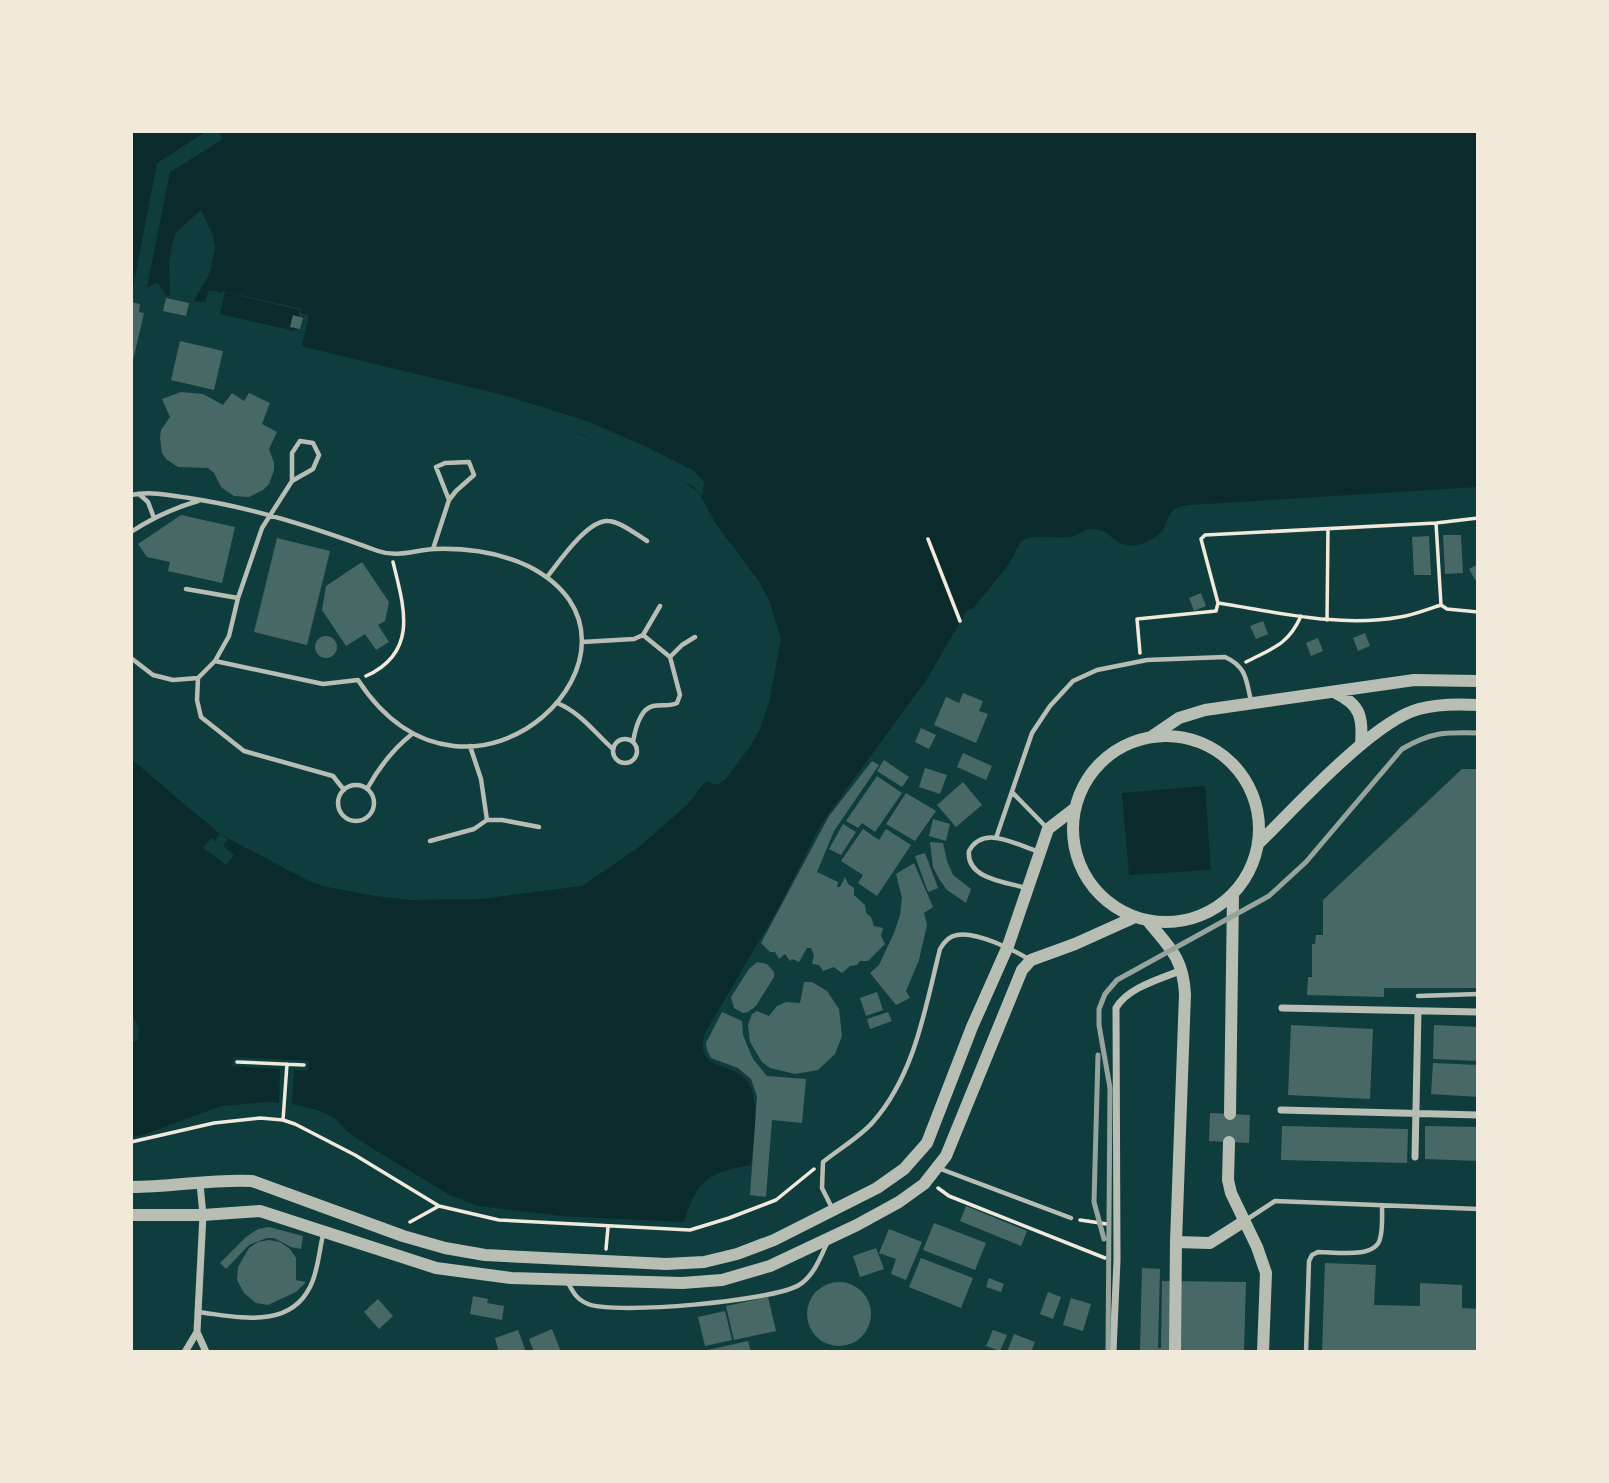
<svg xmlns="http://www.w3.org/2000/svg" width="1609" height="1483" font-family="'DM Sans',sans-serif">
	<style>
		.water { fill: #0a2a2b }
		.pier { fill: #0f3d3e }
		.building { fill: #486865 }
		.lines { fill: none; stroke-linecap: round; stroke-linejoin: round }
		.path { stroke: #f1e9da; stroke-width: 3.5 }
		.service { stroke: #b8beb3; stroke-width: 4.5 }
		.minor { stroke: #b8beb3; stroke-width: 7 }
		.tertiary { stroke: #b8beb3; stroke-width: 12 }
		.rail { stroke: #97a49c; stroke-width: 5 }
	</style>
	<rect width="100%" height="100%" fill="#0f3d3e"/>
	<path class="water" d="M131 131H1478V487L1190 505C1185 506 1179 506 1175 509 1168 514 1168 521 1164 528 1161 535 1146 543 1138 545 1114 548 1113 533 1099 530 1084 526 1081 536 1069 537 1053 539 1035 533 1021 541L1009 564 972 610H967L927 679 821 824 779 907 705 1033C692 1076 740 1058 751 1088 760 1111 753 1142 751 1165 707 1173 698 1179 684 1222L562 1216 478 1206 450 1195 373 1149 348 1132 335 1118 317 1110 292 1104 269 1102 221 1106 143 1135 131 1137V1043L138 1040 139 1030 131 1012V759L220 834 305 879 322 886 375 896 410 900 482 899 582 886 639 847 687 805 706 781 717 785 725 780 751 745 760 729 769 703 781 638 769 600 758 580 716 524 699 493 685 482 611 446 559 427 525 416 299 358 309 315 301 313 302 309 223 291 222 293 209 290 205 302H200L166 295 158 283 147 287 131 286Z
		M225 292 300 310 295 331 220 314Z
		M1205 786 1211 870 1129 875 1122 793Z"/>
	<path class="pier" d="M207 131H218L223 139 170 172 147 287H133L157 163Z
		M201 210 213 235 215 248 210 273 193 302 170 296 169 262 172 244 177 231Z
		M301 346 503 395 587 421 649 448 694 471 704 482 702 496 693 486 677 478 585 436 525 416 299 358Z
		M220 834 228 839 223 846 234 855 226 865 203 848 211 838 215 841Z
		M233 1057 309 1061 308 1071 294 1070 292 1104 279 1103 280 1069 232 1066Z"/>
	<path class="building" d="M166 298 189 303 186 316 163 311Z
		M131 302 140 304 139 312 144 313 132 365Z
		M293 315 303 318 300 329 290 327Z
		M180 341 223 351 214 390 171 380Z
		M181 392 203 394 223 405 232 393 244 401 249 393 270 403 262 424 277 432 269 449 274 463V470L269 484 263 490 249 497 234 496 221 487 214 473 208 468 178 467 166 459 162 453 160 438 161 430 170 417 162 399Z
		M181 515 235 527 222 583 168 571 170 562 147 557 138 544Z
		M1443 535H1461L1463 573 1445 574Z
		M1429 536 1431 575H1414L1412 537Z
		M277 538 330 551 307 645 254 632Z
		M362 562 389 602 385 621 378 625 389 642 376 650 365 634 346 646 322 610 326 586Z
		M1478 564V579L1475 580 1469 569Z
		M1201 593 1206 606 1194 611 1189 598Z
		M1263 621 1268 634 1256 639 1250 626Z
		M1365 633 1370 646 1358 651 1353 638Z
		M315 647a11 11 0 1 1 22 0a11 11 0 1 1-22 0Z
		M1318 638 1323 651 1311 656 1306 643Z
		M963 693 983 701 979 711 988 714 976 743 934 725 946 697 959 703Z
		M921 728 936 735 929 749 915 742Z
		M963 753 992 766 986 780 957 767Z
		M884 760 909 777 902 787 877 771Z
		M872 761 879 765 834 831 817 872 838 882 837 887H840L845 877 848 884 854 888V895L865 905 866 913 871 917 874 926 883 928 881 936 885 944 868 961H860L857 965 850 966 842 973 834 967 823 971 819 965 812 964 814 955 811 948H807L799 962 792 959 790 961 785 954 779 959 775 952H770L761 943 829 816Z
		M925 768 947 775 940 794 919 787Z
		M1462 769H1478L1476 988H1384V997L1307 995 1308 977H1312V944H1315L1316 935H1323V900Z
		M877 776 902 793 875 832 862 823 858 828 846 821Z
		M963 782 982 805 956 827 937 805Z
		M906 793 936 811 915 841 886 824Z
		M933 819 950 824 946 841 929 836Z
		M843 824 856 832 841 855 829 849Z
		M863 829 879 840 886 829 911 845 877 896 858 883 863 875 841 861Z
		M930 842 943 843 947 861 953 875 971 889 966 903 947 890 939 879 933 867Z
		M925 853 938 888 928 892 915 856Z
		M914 863 933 907 924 913 927 925 919 960 906 991 910 998 896 1005 870 973 879 965 894 933 900 915 902 898 896 874Z
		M757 962 767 964 774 972V977L756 1006 748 1012 743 1013 734 1008 731 997 749 969Z
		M804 982H812L827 991 839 1009 842 1036 835 1054 818 1070 795 1074 770 1068 762 1062 750 1042 748 1025 752 1014 757 1011 769 1016 777 1006 786 1002 800 1003Z
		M877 992 883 1010 866 1016 860 998Z
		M722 1012 742 1021 743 1035 753 1059 767 1076 806 1079 802 1123 772 1120 766 1197 750 1195 757 1096 751 1079 738 1068 711 1058 707 1050 706 1043Z
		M888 1012 892 1021 870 1029 867 1019Z
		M1291 1025 1373 1029 1370 1099 1288 1095Z
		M1434 1025 1478 1027V1061L1433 1059Z
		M1433 1063 1478 1065V1097L1431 1094Z
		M1210 1113 1250 1115 1249 1143 1209 1141Z
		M1282 1126 1408 1129 1407 1163 1281 1160Z
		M1425 1126 1478 1127V1161L1425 1159Z
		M966 1206 1027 1231 1021 1246 960 1221Z
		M934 1223 986 1243 975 1270 923 1250Z
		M269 1227 303 1236 301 1249 291 1247 274 1238H267L249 1245 226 1269 220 1263 246 1237 258 1229Z
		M889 1229 922 1242 906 1280 891 1274 896 1259 879 1253Z
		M269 1240 280 1242 290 1249 296 1258V1280L306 1282 296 1292 268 1305 256 1303 244 1293 237 1280 238 1267 249 1248 258 1242Z
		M876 1248 884 1269 860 1277 853 1256Z
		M921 1258 973 1278 961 1308 909 1287Z
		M1325 1263 1376 1265 1374 1305 1420 1306V1283L1462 1285V1308L1478 1309V1352H1322Z
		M1142 1268 1160 1269 1158 1348H1161L1162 1281 1246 1282 1244 1351 1164 1350 1166 1352H1150L1152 1350H1140Z
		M989 1278 1004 1284 1001 1292 986 1287Z
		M807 1314a32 32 0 1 1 64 0a32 32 0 1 1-64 0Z
		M1048 1292 1061 1297 1053 1319 1040 1314Z
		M473 1296 488 1299 487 1303 504 1306 502 1320 470 1314Z
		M768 1297 776 1331 734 1340 726 1306Z
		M1071 1298 1091 1304 1083 1331 1063 1325Z
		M378 1299 393 1316 379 1329 364 1312Z
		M725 1311 732 1340 705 1346 698 1317Z
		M552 1329 561 1352H534L529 1339Z
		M518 1330 526 1352H491L498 1349 495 1338Z
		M993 1330 1007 1335 1000 1351 986 1346Z
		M1014 1334 1035 1342 1031 1352H1007Z
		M748 1341 751 1352H704L703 1351Z"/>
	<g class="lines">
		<path class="path" d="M1436 523 1441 605 1447 609 1478 612
			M928 539 960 621
			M1218 603C1277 612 1340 628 1400 617 1414 615 1428 609 1441 605
			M1327 620 1328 529
			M1140 653 1137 619 1216 611 1218 603 1201 539 1205 535 1436 523 1478 518
			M1246 662C1273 648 1288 645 1301 616
			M366 676C419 652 404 607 393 562
			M237 1062 304 1065
			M283 1120 287 1064
			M131 1142 214 1123 260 1118 283 1120 295 1124 355 1155 439 1206 499 1220 690 1230 729 1218 776 1200 814 1169
			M938 1188 949 1196 1105 1258
			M1080 1220 1107 1224
			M410 1222 439 1206
			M606 1249 608 1227"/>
		<path class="service" d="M139 494 148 502 154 518
			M131 495C150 491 170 495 189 498 255 508 315 528 378 551 398 558 414 550 435 549 466 548 500 553 528 566 681 643 471 853 358 680L323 684 215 661
			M131 532C152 518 174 508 198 501
			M433 549 449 500 456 491 474 475 469 462 445 463 436 467 449 500
			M547 577C559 562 587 520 608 521 620 521 637 535 647 541
			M186 589 238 598
			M582 642 634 639 643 635 660 606
			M670 657 682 645 695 637
			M131 658 153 675 173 680 198 678 215 661 229 636 238 598 262 528 292 481 313 469 319 455 313 443 300 441 292 453V481
			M198 678 197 700 201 717 244 751 333 776 344 790
			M557 703C580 712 595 733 613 749
			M613 751a12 12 0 1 1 24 0a12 12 0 1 1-24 0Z
			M633 742C635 730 640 709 653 706 662 704 669 707 677 703L680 695 670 657 643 635
			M470 746 481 779 487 820
			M338 803a18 18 0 1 1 36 0a18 18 0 1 1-36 0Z
			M367 789C379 767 392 750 412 734
			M1012 792 1048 829
			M996 838 1032 733 1050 706 1073 681 1097 670 1147 660 1225 657C1247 667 1246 680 1251 701
			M430 841 474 829 487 820H502L539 827
			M1026 888C1006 882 966 879 969 851 984 824 1016 845 1040 852
			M1418 996 1478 994
			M938 1168 1071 1218
			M833 1210 822 1188 823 1162C839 1149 860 1137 873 1122 915 1074 925 1009 940 949 944 942 949 936 957 935 976 931 1014 950 1030 960
			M1246 1220 1275 1201 1478 1209
			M567 1281C573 1292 576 1299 588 1304 616 1315 773 1301 799 1285 814 1276 821 1256 828 1241
			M197 1312C235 1316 288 1331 310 1287 318 1272 319 1251 323 1235
			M1306 1352 1309 1261 1312 1255 1318 1252C1335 1252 1375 1259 1380 1239 1383 1228 1382 1216 1382 1205"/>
		<path class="minor" d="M1282 1008 1478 1012
			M1281 1110 1478 1115
			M1415 1157 1418 1011
			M200 1184 203 1215 197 1332 206 1352
			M185 1352 197 1332
			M1113 1352 1117 1260 1116 1008C1128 987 1161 979 1182 970"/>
		<path class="tertiary" d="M1336 693C1361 705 1363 718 1361 745
			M1073 829a93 93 0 1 1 186 0a93 93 0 1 1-186 0Z
			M1151 737 1179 718 1205 710 1414 680 1478 681
			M1259 843C1295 808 1373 721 1419 709 1437 704 1460 704 1478 705
			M1147 920C1169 947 1183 957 1185 994L1176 1242 1175 1352
			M1230 1114 1233 895
			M1229 1142 1228 1180 1231 1193 1257 1247 1266 1273 1263 1352
			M131 1187C172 1187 212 1179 252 1181L403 1236 445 1248 485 1255 666 1264 704 1262 737 1254 774 1240 877 1188 904 1169 927 1143 972 1027 1008 946 1048 829 1074 809
			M131 1215H203L260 1211 436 1268 511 1278 682 1283 722 1280 770 1266 857 1225 899 1202 924 1184 946 1156 1022 970 1031 960 1075 944 1135 917
			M1176 1242 1210 1243 1243 1222"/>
		<path class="rail" d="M1098 1055 1094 1202 1104 1239
			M1108 1352 1110 1088 1099 1025V1009L1105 994 1117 980 1269 896 1306 862 1402 749C1431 732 1445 732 1478 733"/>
	</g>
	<rect width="1609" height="1483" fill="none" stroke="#f1e9da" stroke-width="266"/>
</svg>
